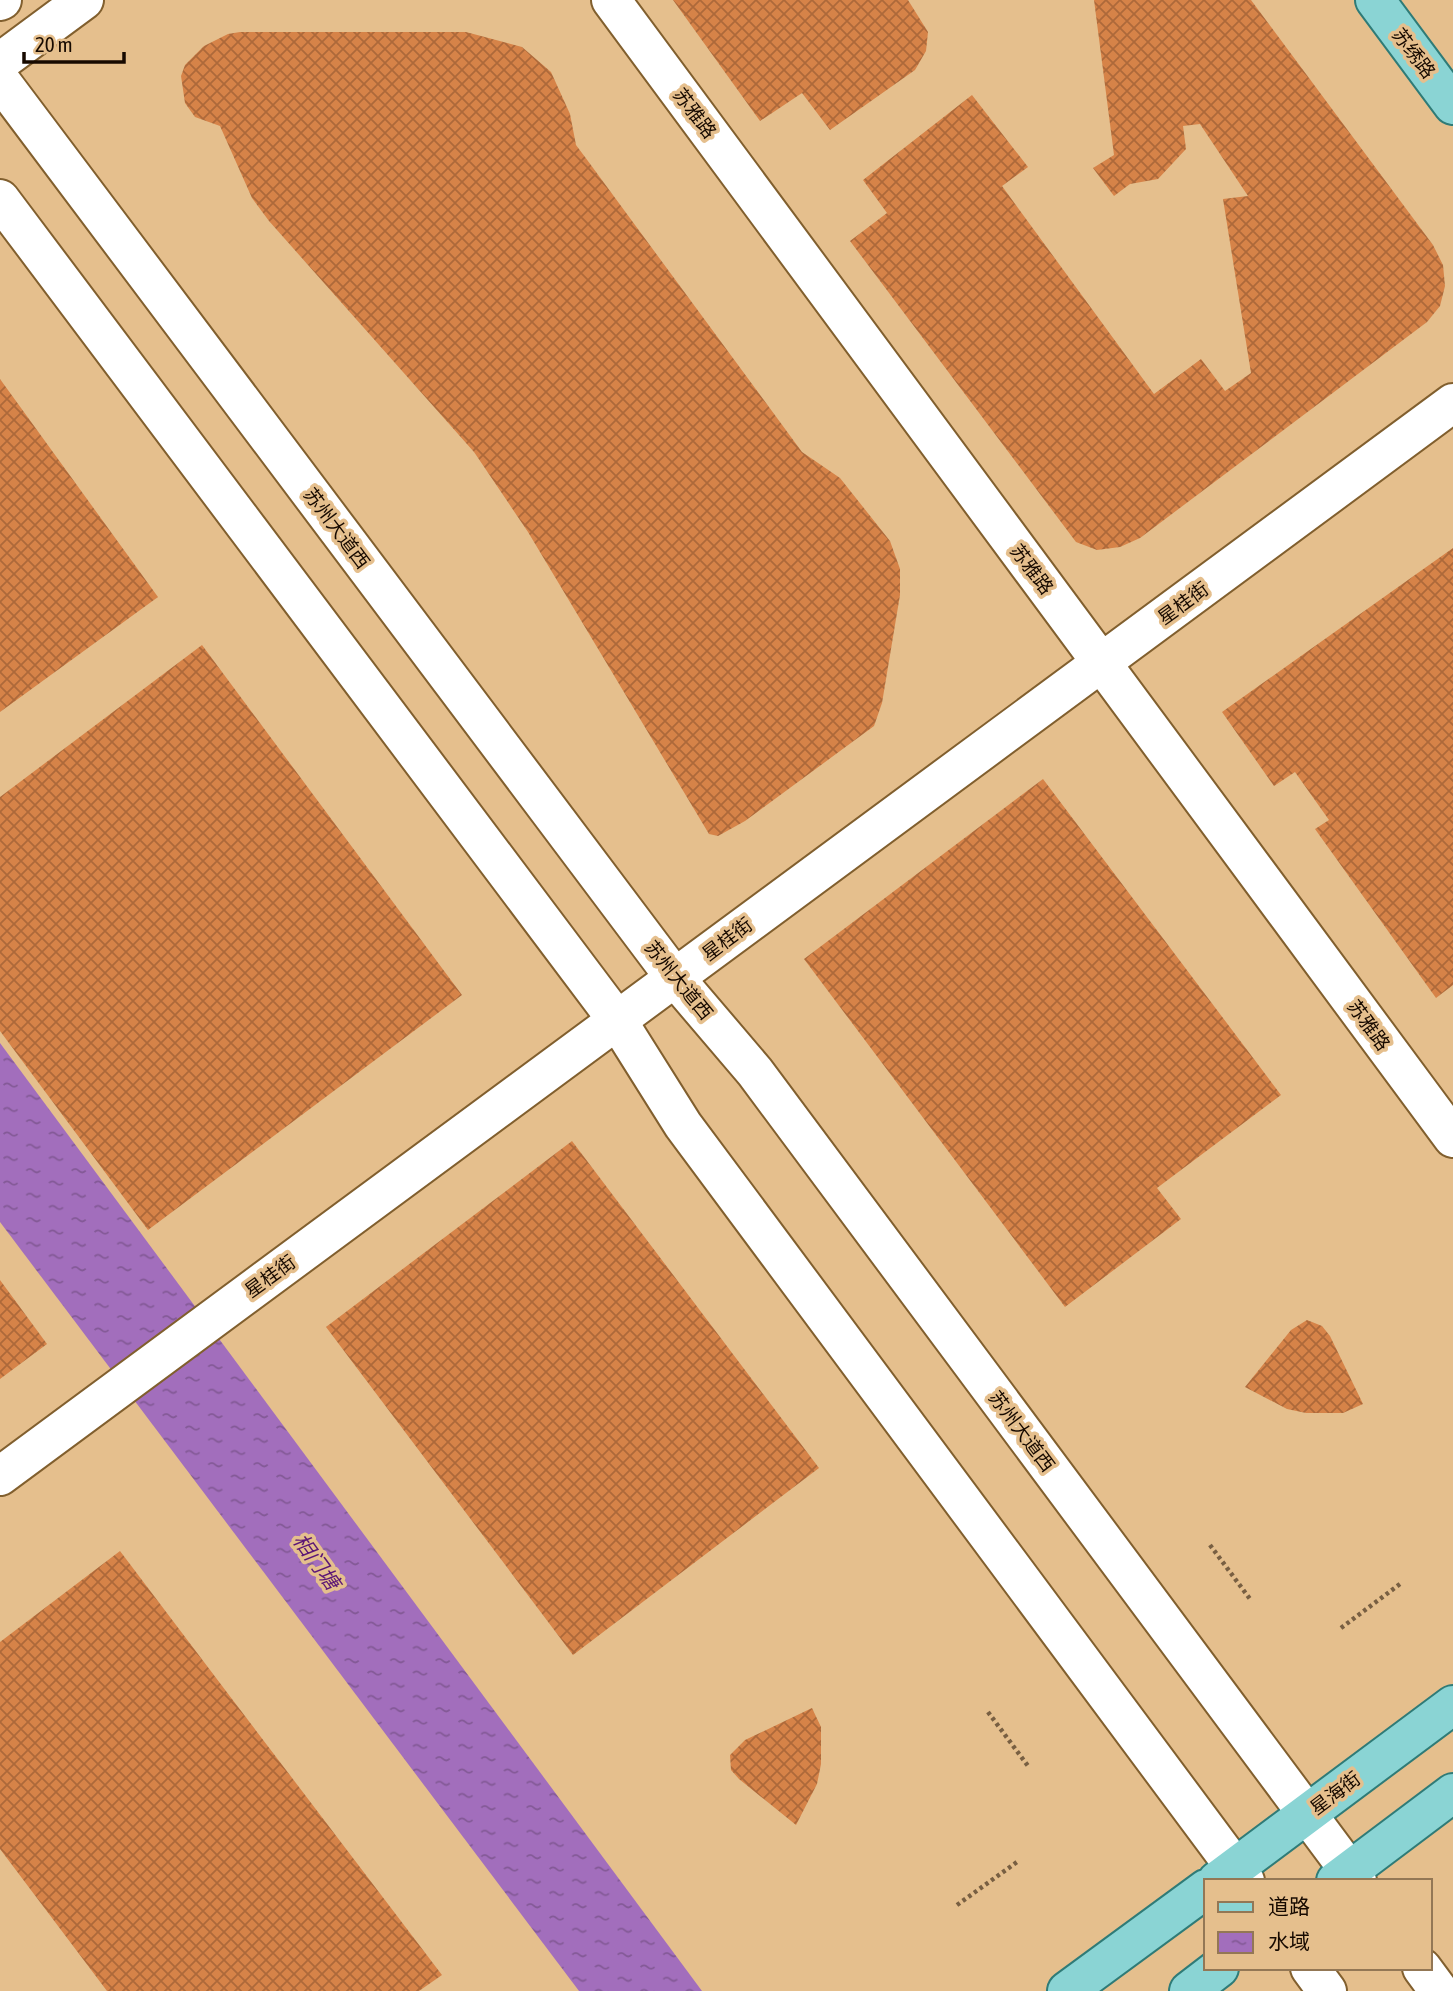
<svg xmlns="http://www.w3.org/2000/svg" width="1453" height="1991" font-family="'Asap Condensed','Noto Sans SC',sans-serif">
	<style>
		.water { fill: url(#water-ripples) }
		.building { fill: url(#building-cross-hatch) }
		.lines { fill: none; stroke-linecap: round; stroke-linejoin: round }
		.tertiary-casing { stroke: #815f2e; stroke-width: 42 }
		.secondary-casing { stroke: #815f2e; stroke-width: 42 }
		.primary-casing { stroke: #2f7b77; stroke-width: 42 }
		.path { stroke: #785f42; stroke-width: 4.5; stroke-dasharray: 3.5 3.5; stroke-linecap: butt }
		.tertiary { stroke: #fff; stroke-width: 38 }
		.secondary { stroke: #fff; stroke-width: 38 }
		.primary { stroke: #8ad4d4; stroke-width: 38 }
		.labels { text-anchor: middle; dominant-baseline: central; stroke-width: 7; stroke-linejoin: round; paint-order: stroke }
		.street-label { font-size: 19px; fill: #170a00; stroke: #e5bf8d }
		.water-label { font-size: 21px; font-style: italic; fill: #5b1776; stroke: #e5bf8d }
	</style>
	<defs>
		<pattern id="water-ripples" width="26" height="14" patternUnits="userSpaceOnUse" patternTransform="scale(1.75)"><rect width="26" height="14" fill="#a26ebc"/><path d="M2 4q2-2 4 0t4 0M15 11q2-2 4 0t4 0" fill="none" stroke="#835996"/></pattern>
		<pattern id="building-cross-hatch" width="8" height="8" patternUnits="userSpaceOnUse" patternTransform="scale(1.75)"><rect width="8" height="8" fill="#d68348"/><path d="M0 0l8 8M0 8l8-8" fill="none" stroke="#ad693a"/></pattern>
	</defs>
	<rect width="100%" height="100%" fill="#e5bf8d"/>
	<path class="water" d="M0 1043 702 1991H579L0 1222Z"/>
	<path class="building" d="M673 0H908L928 32 926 51 915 70 830 130 802 93 760 121Z
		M1094 0H1251L1433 245 1443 265 1445 286 1440 306 1427 322 1140 538 1120 547 1097 550 1076 542 850 241 887 213 863 180 972 95 1028 167 1002 186 1154 394 1201 359 1225 391 1251 373 1223 199 1248 196 1200 124 1183 126 1186 149 1158 179 1130 184 1114 196 1093 168 1114 155Z
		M240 32H466L522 47 551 72 570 114 576 145 585 157 802 452 840 478 890 541 900 569V595L882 703 874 726 745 821 718 836 709 834 528 532 474 452 269 221 252 198 220 126 195 117 185 103 181 76 185 65 204 46 228 34Z
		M0 379 158 597 0 712Z
		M1453 548V985L1436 998 1315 829 1329 820 1295 772 1274 786 1222 712Z
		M202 645 462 995 148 1230 0 1031V797Z
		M1043 779 1281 1095 1157 1188 1181 1219 1065 1307 804 959Z
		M572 1141 819 1468 573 1655 326 1327Z
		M0 1280 47 1344 0 1379Z
		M1307 1320 1322 1326 1330 1336 1363 1404 1343 1413H1306L1287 1409 1245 1387 1291 1330Z
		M120 1551 232 1699 442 1975 419 1991H107L0 1849V1642Z
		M812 1708 821 1727V1764L817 1784 796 1825 739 1779 731 1770 730 1755 745 1740Z"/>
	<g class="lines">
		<g class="tertiary-casing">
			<path id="tertiary" d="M611 0 1453 1138
				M0 1476 1453 403"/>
		</g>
		<g class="secondary-casing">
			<path id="secondary" d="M0 1 2 0
				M0 62 84 0
				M0 80 675 978 755 1072 1357 1881
				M0 199 617 1020 683 1125 1245 1881
				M1310 1968 1327 1991
				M1422 1968 1439 1991"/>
		</g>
		<g class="primary-casing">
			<path id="primary" d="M1375 0 1453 105
				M1217 1881 1453 1705
				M1336 1881 1453 1793
				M1067 1991 1206 1889
				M1189 1991 1219 1968"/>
		</g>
		<path class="path" d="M1210 1545 1250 1599
			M1341 1628 1400 1584
			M988 1712 1028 1766
			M957 1905 1017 1862"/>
		<use href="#tertiary" class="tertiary"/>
		<use href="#secondary" class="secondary"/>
		<use href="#primary" class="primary"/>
	</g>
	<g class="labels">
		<g class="street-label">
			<text transform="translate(1414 53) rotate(53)">苏绣路</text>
			<text transform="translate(695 113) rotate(53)">苏雅路</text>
			<text transform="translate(337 528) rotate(53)">苏州大道西</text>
			<text transform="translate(1032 569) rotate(53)">苏雅路</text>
			<text transform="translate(1183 603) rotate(-36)">星桂街</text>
			<text transform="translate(727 939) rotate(-37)">星桂街</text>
			<text transform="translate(679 980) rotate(51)">苏州大道西</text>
			<text transform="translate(1369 1025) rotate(54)">苏雅路</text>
			<text transform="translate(270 1276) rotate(-36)">星桂街</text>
			<text transform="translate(1022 1431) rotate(53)">苏州大道西</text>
			<text transform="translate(1335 1793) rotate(-37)">星海街</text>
		</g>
		<g class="water-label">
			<text transform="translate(317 1561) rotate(54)">相门塘</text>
		</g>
	</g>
	<rect x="1204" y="1879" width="228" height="91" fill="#e5bf8d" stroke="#937755" stroke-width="2"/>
	<rect x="1218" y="1902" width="35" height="10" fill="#8ad4d4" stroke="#937755" stroke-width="2"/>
	<text x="1268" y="1914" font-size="21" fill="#170a00">道路</text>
	<rect x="1218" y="1932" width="35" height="21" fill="url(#water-ripples)" stroke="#937755" stroke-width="2"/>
	<text x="1268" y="1949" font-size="21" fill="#170a00">水域</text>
	<path d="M24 52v10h100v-10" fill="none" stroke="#170a00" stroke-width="3.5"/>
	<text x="35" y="52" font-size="21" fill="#170a00" stroke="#e5bf8d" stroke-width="5" paint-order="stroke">20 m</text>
</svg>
